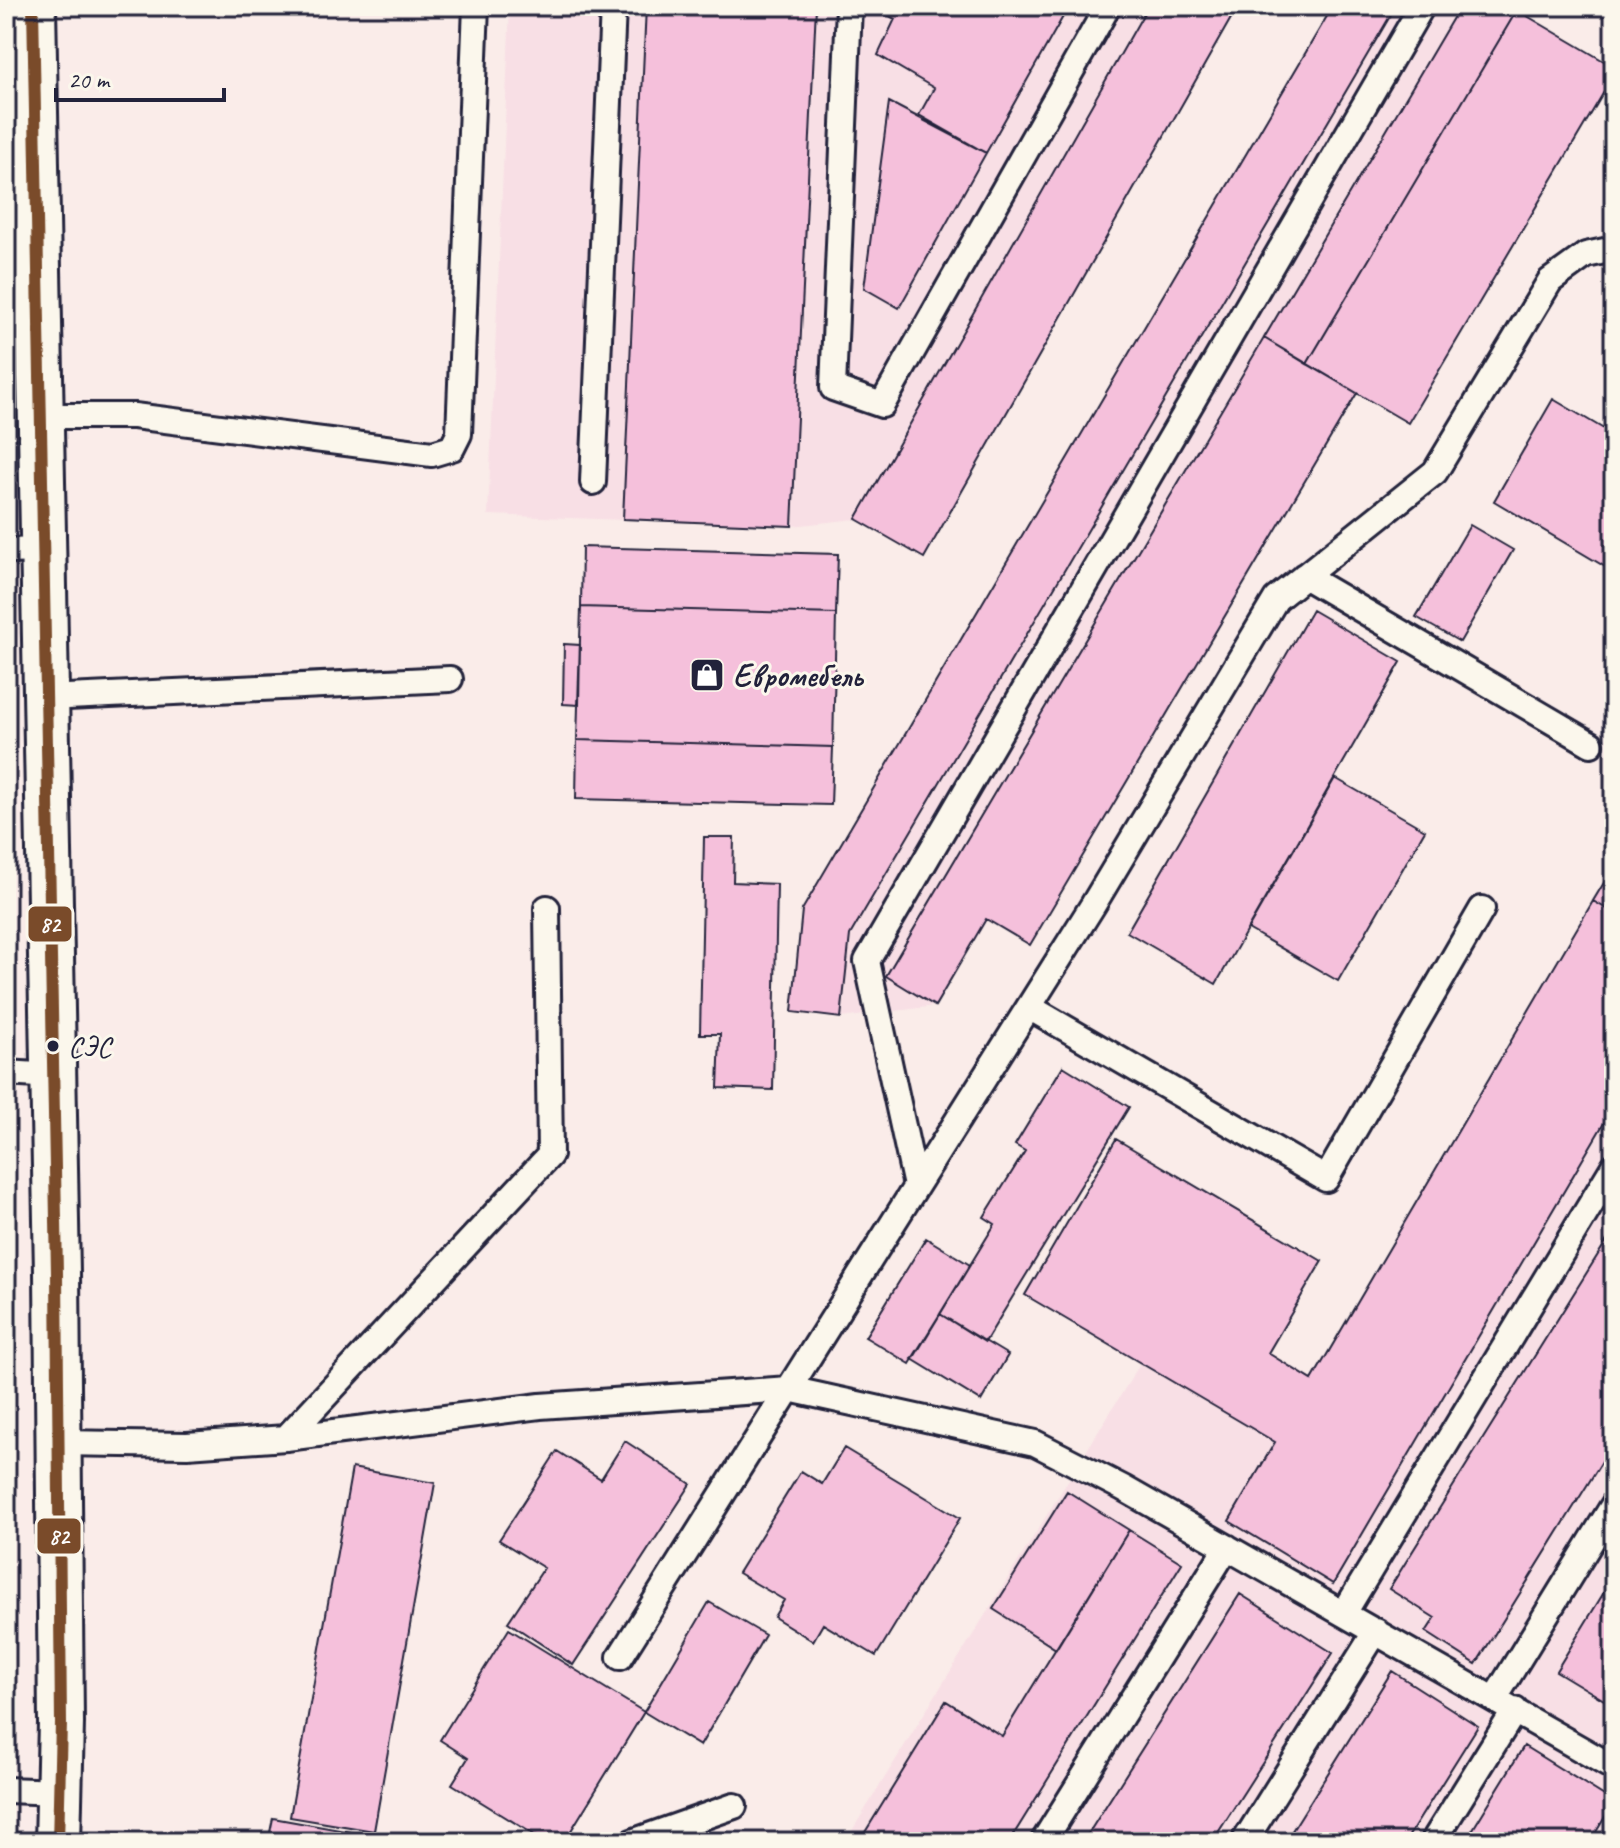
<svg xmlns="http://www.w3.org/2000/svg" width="1620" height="1848" font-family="Caveat,sans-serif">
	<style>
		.built { fill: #f8dfe5 }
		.building { fill: #f5c0db; stroke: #22223b; stroke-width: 2 }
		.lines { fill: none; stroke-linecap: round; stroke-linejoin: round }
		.service-casing { stroke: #22223b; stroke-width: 30 }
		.tertiary-casing { stroke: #22223b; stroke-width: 50 }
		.service { stroke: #fbf7ec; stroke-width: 24 }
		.tertiary { stroke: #fbf7ec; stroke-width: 44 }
		.bus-1-casing { stroke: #fbf7ec; stroke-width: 18 }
		.bus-1 { stroke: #7a4b2a; stroke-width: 12 }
		.bus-dot { fill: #22223b; stroke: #fbf7ec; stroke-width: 3 }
		.labels { text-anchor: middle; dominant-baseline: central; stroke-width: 6; stroke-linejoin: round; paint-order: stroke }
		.bus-label { font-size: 30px; fill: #22223b; stroke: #fbf7ec; text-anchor: start }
		.poi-label { font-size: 32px; font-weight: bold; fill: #22223b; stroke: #fbf7ec; text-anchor: start }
		.line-badge { stroke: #fbf7ec; stroke-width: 3 }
		.badge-label { font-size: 22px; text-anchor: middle; font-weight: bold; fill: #fff }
	</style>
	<rect width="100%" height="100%" fill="#faece9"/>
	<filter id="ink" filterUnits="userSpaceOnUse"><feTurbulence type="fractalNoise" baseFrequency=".0125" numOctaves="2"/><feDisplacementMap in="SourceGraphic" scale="16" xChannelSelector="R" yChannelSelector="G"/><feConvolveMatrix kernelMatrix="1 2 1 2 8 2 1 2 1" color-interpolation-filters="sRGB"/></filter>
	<g filter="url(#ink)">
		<path class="built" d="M510 6H1238L924 558 856 519 792 526 488 515Z
			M1333 6H1511L1517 10 1307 364 1357 393 1030 945 987 920 935 1006 841 1018 792 1012 802 910Z
			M1614 867V1842H845L1140 1364 1025 1295 1116 1139 1268 1352 1313 1379Z"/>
		<path class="building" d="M646 6H816L792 526 623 519Z
			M884 6H1069L986 153 919 115 934 88 878 55 895 19 882 12Z
			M1148 6H1238L924 558 856 519Z
			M1333 6H1396L850 935 841 1018 792 1012 802 910Z
			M1460 6H1511L1517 10 1307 364 1264 338Z
			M1517 10 1614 67V75L1408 423 1307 364Z
			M889 102 986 153 899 308 864 288Z
			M1264 338 1357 393 1030 945 986 919 935 1006 886 976Z
			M1553 399 1614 435V572L1494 501Z
			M1470 525 1513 550 1460 642 1416 617Z
			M582 547 838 554 836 614 581 607Z
			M581 607 836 614 833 747 577 740Z
			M1312 610 1401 662 1216 984 1127 932Z
			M564 644 580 645 579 705 563 704Z
			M577 740 833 747 831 805 576 799Z
			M1335 778 1425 830 1338 981 1248 929Z
			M704 837H734L733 882 777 884 773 1090 718 1088 720 1034H700Z
			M1614 866V913L1593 901Z
			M1593 901 1614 913V1106L1333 1584 1229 1521 1275 1442 1025 1295 1116 1139 1322 1261 1268 1353 1312 1380Z
			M1063 1066 1129 1107 985 1342 940 1314 995 1224 984 1217 1025 1151 1015 1145Z
			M1614 1229V1442L1476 1664 1426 1632 1435 1618 1389 1589Z
			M926 1238 970 1265 910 1364 865 1337Z
			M940 1314 1008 1355 981 1401 912 1359Z
			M625 1441 691 1484 573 1665 508 1622 544 1568 499 1540 557 1451 601 1479Z
			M844 1448 960 1518 876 1656 823 1624 813 1641 774 1617 784 1600 738 1573 801 1471 822 1484Z
			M352 1468 435 1483 374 1831 290 1817Z
			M1067 1491 1129 1530 1056 1649 993 1609Z
			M1129 1530 1182 1563 1009 1842H859L946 1701 1002 1736Z
			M1614 1576V1706L1556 1671Z
			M1240 1594 1333 1653 1212 1842H1083Z
			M709 1602 765 1635 700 1746 644 1712Z
			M509 1629 644 1712 564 1842H546L452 1784 468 1758 440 1740Z
			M1392 1671 1478 1726 1405 1842H1285Z
			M1524 1746 1614 1802 1590 1842H1465Z
			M273 1818 373 1836 372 1842H268Z"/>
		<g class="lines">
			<g class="service-casing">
				<path id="service" d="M849 6 833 388 882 405 1108 6
					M41 416H134L432 454 452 448 459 434 476 6
					M593 482 613 6
					M6 551 44 550
					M1304 576 1591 744
					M46 698 450 679
					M1029 1007 1326 1179 1482 909
					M6 1073 53 1076
					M916 1186 867 961 1422 6
					M286 1438 550 1155 547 908
					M58 1443 187 1445 286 1438 540 1406 789 1389 1035 1443 1123 1488 1614 1768
					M1344 1613 1614 1166
					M620 1657 1093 905 1276 599 1435 472 1550 281 1586 255 1614 249
					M1495 1698 1614 1504
					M6 1790 59 1792
					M632 1842 734 1806
					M1043 1842 1227 1547
					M1244 1842 1376 1631
					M1433 1842 1515 1710"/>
			</g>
			<g class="tertiary-casing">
				<path id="tertiary" d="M33 6 57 1273 61 1723 58 1842"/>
			</g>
			<use href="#service" class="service"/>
			<use href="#tertiary" class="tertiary"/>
			<g class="bus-1-casing">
				<path id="bus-1" d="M33 6 57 1273 61 1723 58 1842"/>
			</g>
			<use href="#bus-1" class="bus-1"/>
		</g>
	</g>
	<defs>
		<g id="shop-square" transform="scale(1.8)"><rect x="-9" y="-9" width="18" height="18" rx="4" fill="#22223b" stroke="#fbf7ec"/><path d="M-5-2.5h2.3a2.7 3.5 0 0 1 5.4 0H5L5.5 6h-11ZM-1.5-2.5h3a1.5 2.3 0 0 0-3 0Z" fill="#fff"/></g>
	</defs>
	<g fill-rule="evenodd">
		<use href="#shop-square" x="707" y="675"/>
	</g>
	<circle class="bus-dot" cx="53" cy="1046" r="7"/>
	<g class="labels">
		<g class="bus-label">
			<text x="68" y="1046">СЭС</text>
		</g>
		<g class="poi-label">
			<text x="733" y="675">Евромебель</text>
		</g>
	</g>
	<g class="line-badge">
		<rect x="27" y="905" width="46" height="38" rx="8" fill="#7a4b2a"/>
		<rect x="36" y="1517" width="46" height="38" rx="8" fill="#7a4b2a"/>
	</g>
	<g class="badge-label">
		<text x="50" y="932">82</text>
		<text x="59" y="1544">82</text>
	</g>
	<rect width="1620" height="1848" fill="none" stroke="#fbf7ec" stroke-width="32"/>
	<rect x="16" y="16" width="1588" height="1816" fill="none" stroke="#22223b" stroke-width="3" filter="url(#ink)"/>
	<path d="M56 88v12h168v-12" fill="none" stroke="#22223b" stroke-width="4"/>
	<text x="68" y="88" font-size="24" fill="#22223b" stroke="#fbf7ec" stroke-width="6" paint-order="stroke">20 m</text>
</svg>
